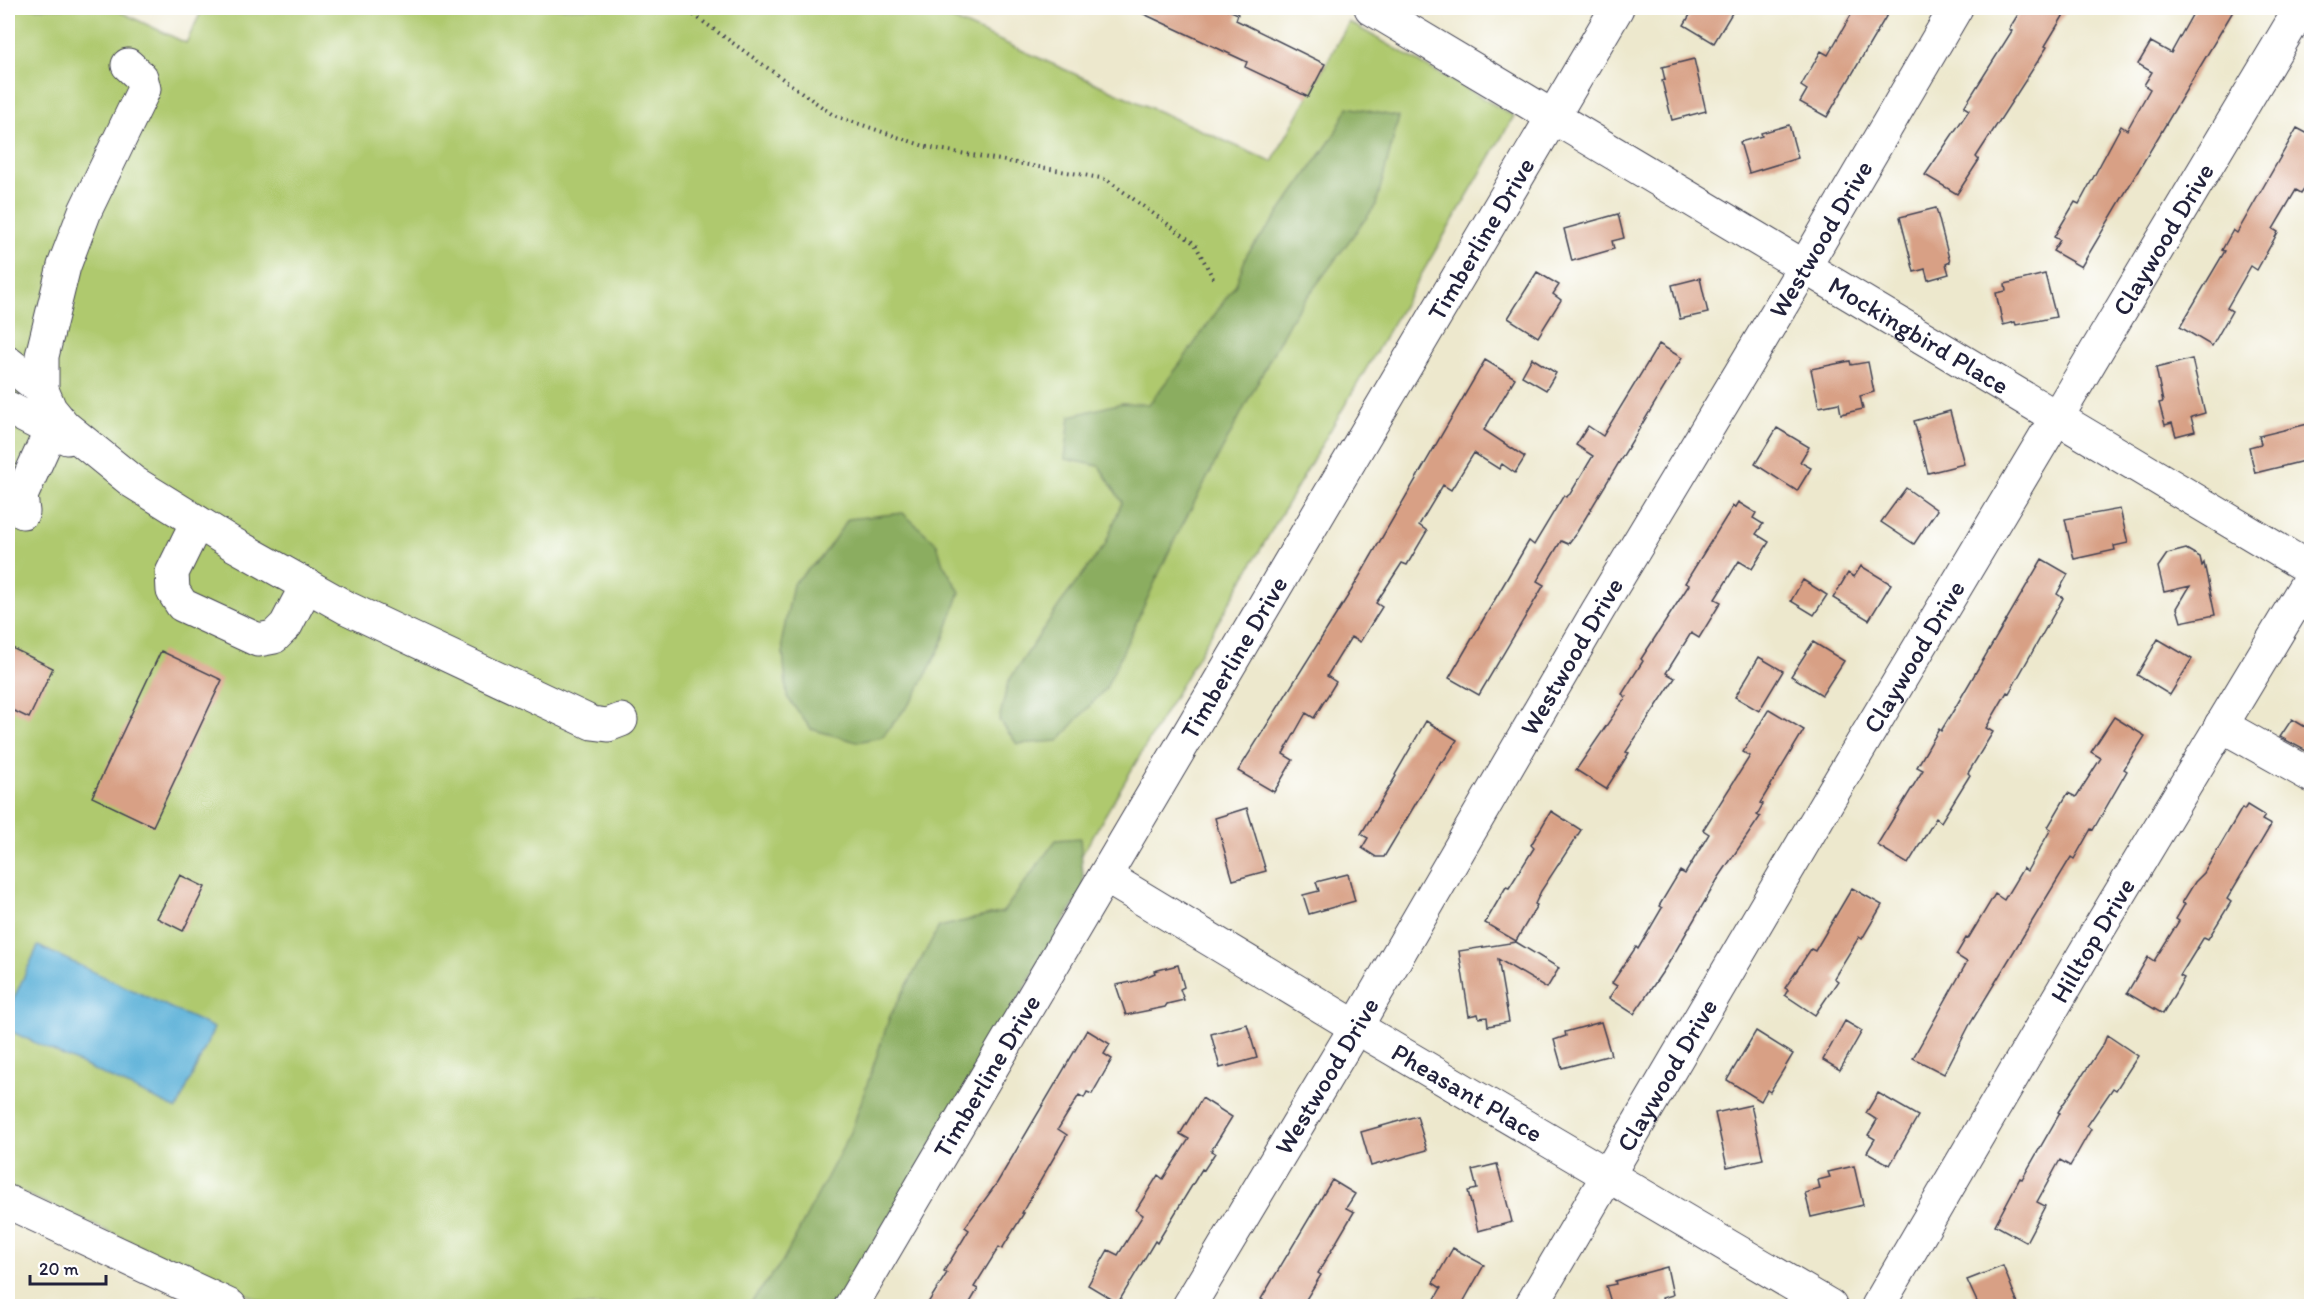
<svg xmlns="http://www.w3.org/2000/svg" width="2319" height="1314" font-family="Itim,sans-serif">
	<style>
		.green { fill: #afc96e; stroke: #687654; stroke-width: 1.5 }
		.forest { fill: #8bad61; stroke: #56684e; stroke-width: 1.5 }
		.water { fill: #5bb1d8; stroke: #3e6a8a; stroke-width: 1.5 }
		.building { fill: #d8a085 }
		.lines { fill: none; stroke-linecap: round; stroke-linejoin: round }
		.minor-casing { stroke: #404051; stroke-width: 35 }
		.path { stroke: #404051; stroke-width: 4; stroke-dasharray: 1.5 4.5; stroke-linecap: butt }
		.minor { stroke: #fff; stroke-width: 33 }
		.labels { text-anchor: middle; dominant-baseline: central; stroke-width: 4.5; stroke-linejoin: round; paint-order: stroke }
		.street-label { font-size: 26px; fill: #22223b; stroke: #fff }
	</style>
	<rect width="100%" height="100%" fill="#fff"/>
	<filter id="ink" filterUnits="userSpaceOnUse"><feTurbulence type="fractalNoise" baseFrequency=".0167" numOctaves="2"/><feDisplacementMap in="SourceGraphic" scale="12" xChannelSelector="R" yChannelSelector="G"/><feConvolveMatrix kernelMatrix="1 2 1 2 8 2 1 2 1" color-interpolation-filters="sRGB"/></filter>
	<filter id="wash" filterUnits="userSpaceOnUse"><feTurbulence type="fractalNoise" baseFrequency=".008" numOctaves="4" result="noise"/><feDisplacementMap in="SourceGraphic" scale="24" xChannelSelector="R" yChannelSelector="G"/><feGaussianBlur stdDeviation="1.35" result="paint"/><feColorMatrix in="noise" values="0 0 0 0 0 0 0 0 0 0 0 0 0 0 0 0 0 1.4 0 .05"/><feComposite in="paint" operator="in"/></filter>
	<g filter="url(#wash)">
		<rect width="100%" height="100%" fill="#ede8cd"/>
		<path class="green" d="M9 8H112L186 43 203 8H927L1272 162 1349 22 1514 116 818 1306H272L8 1186Z"/>
		<path class="forest" d="M1348 107 1399 117 1376 205 1291 319 1174 541 1106 688 1058 741 1017 744 999 720 1008 682 1060 604 1105 545 1122 502 1099 466 1065 459 1070 416 1122 403 1149 404 1180 364 1236 284 1247 254 1271 224 1333 137Z
			M903 513 937 544 943 564 960 592 941 646 914 698 882 737 857 742 811 729 787 697 782 640 793 584 823 555 848 519Z
			M1080 838 1084 888 837 1306H748L782 1262 851 1132 890 1016 939 927 1003 912 1056 840Z"/>
		<path class="water" d="M38 946 214 1028 177 1109 8 1030V1011Z"/>
		<g id="blocks">
			<path class="building" d="M1131 8H1224L1238 14 1236 20 1325 64 1308 97 1245 67 1247 62Z
				M1694 8H1735L1714 43 1684 25Z
				M1855 8H1891L1827 117 1800 102 1807 90 1801 86 1821 51 1828 55Z
				M2022 8H2068L2045 46 2047 47 1976 157 1979 160 1957 194 1925 175 1969 110 1964 107 2012 31 2009 29Z
				M2196 8H2235L2081 267 2053 251 2060 240 2054 237 2075 202 2079 204 2121 126 2127 130 2150 89 2144 85 2152 72 2138 64 2151 42 2171 53Z
				M1694 59 1706 111 1672 120 1662 81 1665 80 1662 67Z
				M1789 125 1798 158 1749 173 1740 142 1762 136 1761 133Z
				M2297 128 2312 136V177L2301 193 2296 190 2273 229 2278 232 2257 270 2251 266 2227 308 2232 311 2212 346 2180 327 2225 251 2222 250 2233 230 2237 233Z
				M1936 208 1950 262 1946 264 1949 274 1928 280 1925 269 1914 272 1900 217Z
				M1618 214 1624 238 1612 241 1614 249 1572 261 1564 229Z
				M1537 272 1559 285 1553 294 1561 300 1538 337 1508 318Z
				M2045 274 2056 317 2016 325 2015 322 2003 325 1996 293 2006 291 2005 284Z
				M1700 278 1708 313 1680 319 1672 285Z
				M1659 344 1682 358 1577 532 1568 544 1561 541 1537 581 1544 585 1479 695 1449 678 1529 541 1534 545 1564 495 1566 497 1570 494 1593 456 1576 445 1588 426 1603 436Z
				M1532 358 1556 373 1546 390 1522 376Z
				M2192 359 2205 413 2191 417 2195 431 2176 436 2172 423 2165 425 2159 403 2163 402 2156 368Z
				M1485 360 1515 378 1484 430 1525 457 1515 473 1502 464 1499 469 1474 453 1451 490 1443 485 1419 525 1427 531 1407 565 1402 563 1376 603 1382 607 1360 642 1351 637 1327 676 1336 682 1314 718 1306 713 1283 754 1293 760 1274 792 1238 771 1351 591Z
				M1850 361 1851 365 1868 362 1874 392 1860 396 1863 409 1841 414 1839 403 1819 407 1811 369Z
				M1950 411 1964 464 1928 473 1914 421Z
				M2312 423V459L2255 473 2249 447 2261 444 2259 436Z
				M1777 428 1809 447 1800 462 1811 468 1797 491 1755 464Z
				M1906 488 1937 510 1914 544 1881 522Z
				M1738 502 1756 513 1753 518 1763 524 1756 534 1769 542 1752 569 1739 561 1715 599 1721 602 1699 638 1691 633 1666 673 1675 678 1626 752 1629 753 1606 789 1576 770 1626 697 1622 694 1643 661 1641 659 1689 585 1685 583 1733 506 1735 507Z
				M2120 509 2128 543 2114 546 2115 550 2074 559 2065 519Z
				M2186 549 2200 557 2202 566 2204 563 2215 615 2181 622 2177 608 2190 586 2164 592 2158 567 2167 554Z
				M2042 559 2068 574 2057 594 2063 598 2009 693 2007 692 1986 728 1993 732 1968 773 1970 775 1941 822 1936 818 1908 864 1877 845 1923 770 1917 767 1939 729 1941 731 1952 713Z
				M1861 566 1891 584 1869 620 1833 598 1848 573 1854 577Z
				M1803 580 1827 595 1814 615 1791 601Z
				M2158 639 2192 659 2170 695 2137 675Z
				M1813 642 1844 661 1822 695 1791 676Z
				M8 646 53 668 29 718 8 708Z
				M161 651 222 680 153 826 92 797Z
				M1759 657 1783 671 1759 711 1735 697Z
				M1769 709 1804 730 1760 803 1763 804 1757 815 1760 817 1719 877 1668 964 1634 1014 1609 998 1617 986 1612 983 1636 947 1638 949 1662 908 1659 906 1680 871 1685 874 1709 834 1703 830 1750 756 1743 752Z
				M2114 717 2145 736 2124 769 2127 771 2093 830 2091 829 2074 859 2071 857 2028 928 1970 1024 1944 1074 1913 1058 1967 962 1956 955 1966 938 1968 939 1995 894 2004 900 2023 868 2027 871 2051 829 2048 827 2068 793 2076 797 2101 758 2091 752Z
				M2292 719 2312 731V754L2280 737Z
				M1426 721 1457 740 1443 762 1441 761 1384 857H1376L1362 848 1368 838 1361 834 1396 776 1395 775Z
				M2247 805 2265 816 2262 820 2271 825 2227 899 2231 902 2208 939 2204 937 2180 976 2184 978 2163 1014 2127 993 2148 957 2154 961 2179 921 2176 919 2185 904 2182 903 2195 882 2204 873 2242 808 2244 810Z
				M1247 808 1266 871 1233 880 1215 818Z
				M1551 811 1581 830 1541 891 1535 904 1537 905 1516 941 1485 923 1506 887 1509 888 1534 848 1531 845Z
				M1348 874 1355 901 1309 914 1303 895 1319 891 1316 882Z
				M180 875 205 887 183 931 157 918Z
				M1852 888 1882 905 1862 939 1859 937 1834 978 1838 981 1815 1015 1785 995 1788 990 1785 988 1811 949 1815 951Z
				M1516 942 1559 968 1547 988 1498 959 1509 1022 1488 1026 1487 1017 1479 1018 1478 1014 1469 1016 1459 951Z
				M1178 965 1184 987 1180 989 1184 1000 1167 1004 1165 1007 1126 1015 1116 985 1136 981 1155 973 1154 971Z
				M1845 1021 1862 1031 1840 1070 1823 1060Z
				M1601 1022 1611 1055 1562 1068 1554 1040 1566 1036 1565 1032Z
				M1247 1024 1257 1058 1220 1068 1211 1034Z
				M1087 1030 1110 1044 1104 1054 1112 1059 1092 1094 1087 1092 1084 1098 1079 1095 1058 1129 1067 1135 1028 1202 1022 1213H1024L1002 1249 999 1247 974 1287 978 1289 968 1306H926L947 1273 944 1271 969 1230 965 1227 997 1183Z
				M1756 1031 1793 1054 1770 1092 1767 1090 1761 1101 1727 1080Z
				M2107 1035 2138 1056 2116 1090 2113 1088 2087 1126 2091 1129 2070 1166 2060 1160 2037 1202 2045 1206 2026 1242 1995 1225 2020 1178 2022 1179 2060 1113 2058 1112 2104 1043Z
				M1878 1093 1918 1116 1890 1165 1867 1152 1875 1139 1868 1135 1877 1120 1866 1113Z
				M1202 1098 1232 1117 1211 1151 1215 1153 1204 1170 1202 1169 1157 1243 1155 1241 1118 1303 1088 1285 1108 1250 1118 1255 1143 1215 1136 1210 1158 1175 1163 1179 1189 1139 1180 1134Z
				M1751 1105 1763 1159 1727 1167 1715 1113Z
				M1417 1116 1427 1150 1371 1166 1361 1132Z
				M1497 1164 1512 1222 1478 1231 1468 1191 1477 1189 1472 1170Z
				M1854 1166 1863 1205 1811 1217 1805 1193 1820 1189 1818 1180 1830 1177 1828 1172Z
				M1332 1180 1355 1194 1346 1208 1354 1212 1318 1273 1321 1275 1302 1306H1272L1261 1299Z
				M1453 1248 1484 1265 1461 1306H1431L1441 1288 1433 1283Z
				M2003 1266 2019 1306H1979L1967 1280Z
				M1667 1267 1673 1295 1662 1298 1664 1306H1612L1606 1286 1616 1284 1615 1281Z"/>
		</g>
	</g>
	<g filter="url(#ink)">
		<use href="#blocks" fill-opacity="0" stroke="#404051" stroke-width="1.5"/>
		<g class="lines">
			<g class="minor-casing">
				<g id="minor">
					<path id="s1" d="M1371 8 2312 570"/>
					<path d="M128 65 141 77 144 89 85 211 64 266 42 356V390L50 409 64 426 133 482 233 544 347 608 592 723 608 725 621 720"/>
					<path d="M8 363 42 390"/>
					<path d="M8 408 67 438"/>
					<path d="M23 512 21 496 51 430"/>
					<path d="M197 522 172 573 173 591 182 605 258 640 274 637 286 625 307 585"/>
					<path d="M2221 725 2312 776"/>
					<path id="s2" d="M1105 876 1356 1027 1830 1306"/>
					<path d="M8 1202 230 1306"/>
					<path id="s3" d="M851 1306 1617 8"/>
					<path id="s4" d="M1189 1306 1356 1027 1597 612 1805 266 1956 8"/>
					<path id="s5" d="M1531 1306 1832 794 2301 8"/>
					<path id="s6" d="M1878 1306 2097 932 2312 575"/>
				</g>
			</g>
			<path class="path" d="M684 8 833 115 927 147 1106 179 1195 244 1214 280"/>
			<use href="#minor" class="minor"/>
		</g>
	</g>
	<g class="labels">
		<g class="street-label">
			<text stroke="none"><textPath href="#s3" startOffset="1239">Timberline Drive</textPath></text>
			<text stroke="none"><textPath href="#s5" startOffset="1240">Claywood Drive</textPath></text>
			<text stroke="none"><textPath href="#s4" startOffset="1240">Westwood Drive</textPath></text>
			<text stroke="none"><textPath href="#s1" startOffset="638">Mockingbird Place</textPath></text>
			<text stroke="none"><textPath href="#s4" startOffset="754">Westwood Drive</textPath></text>
			<text stroke="none"><textPath href="#s5" startOffset="754">Claywood Drive</textPath></text>
			<text stroke="none"><textPath href="#s3" startOffset="753">Timberline Drive</textPath></text>
			<text stroke="none"><textPath href="#s6" startOffset="424">Hilltop Drive</textPath></text>
			<text stroke="none"><textPath href="#s5" startOffset="268">Claywood Drive</textPath></text>
			<text stroke="none"><textPath href="#s3" startOffset="267">Timberline Drive</textPath></text>
			<text stroke="none"><textPath href="#s4" startOffset="268">Westwood Drive</textPath></text>
			<text stroke="none"><textPath href="#s2" startOffset="422">Pheasant Place</textPath></text>
		</g>
	</g>
	<rect width="2319" height="1314" fill="none" stroke="#fff" stroke-width="30"/>
	<path d="M30 1275v9h76v-9" fill="none" stroke="#22223b" stroke-width="3"/>
	<text x="39" y="1275" font-size="18" fill="#22223b" stroke="#ffffff" stroke-width="4.5" paint-order="stroke">20 m</text>
</svg>
